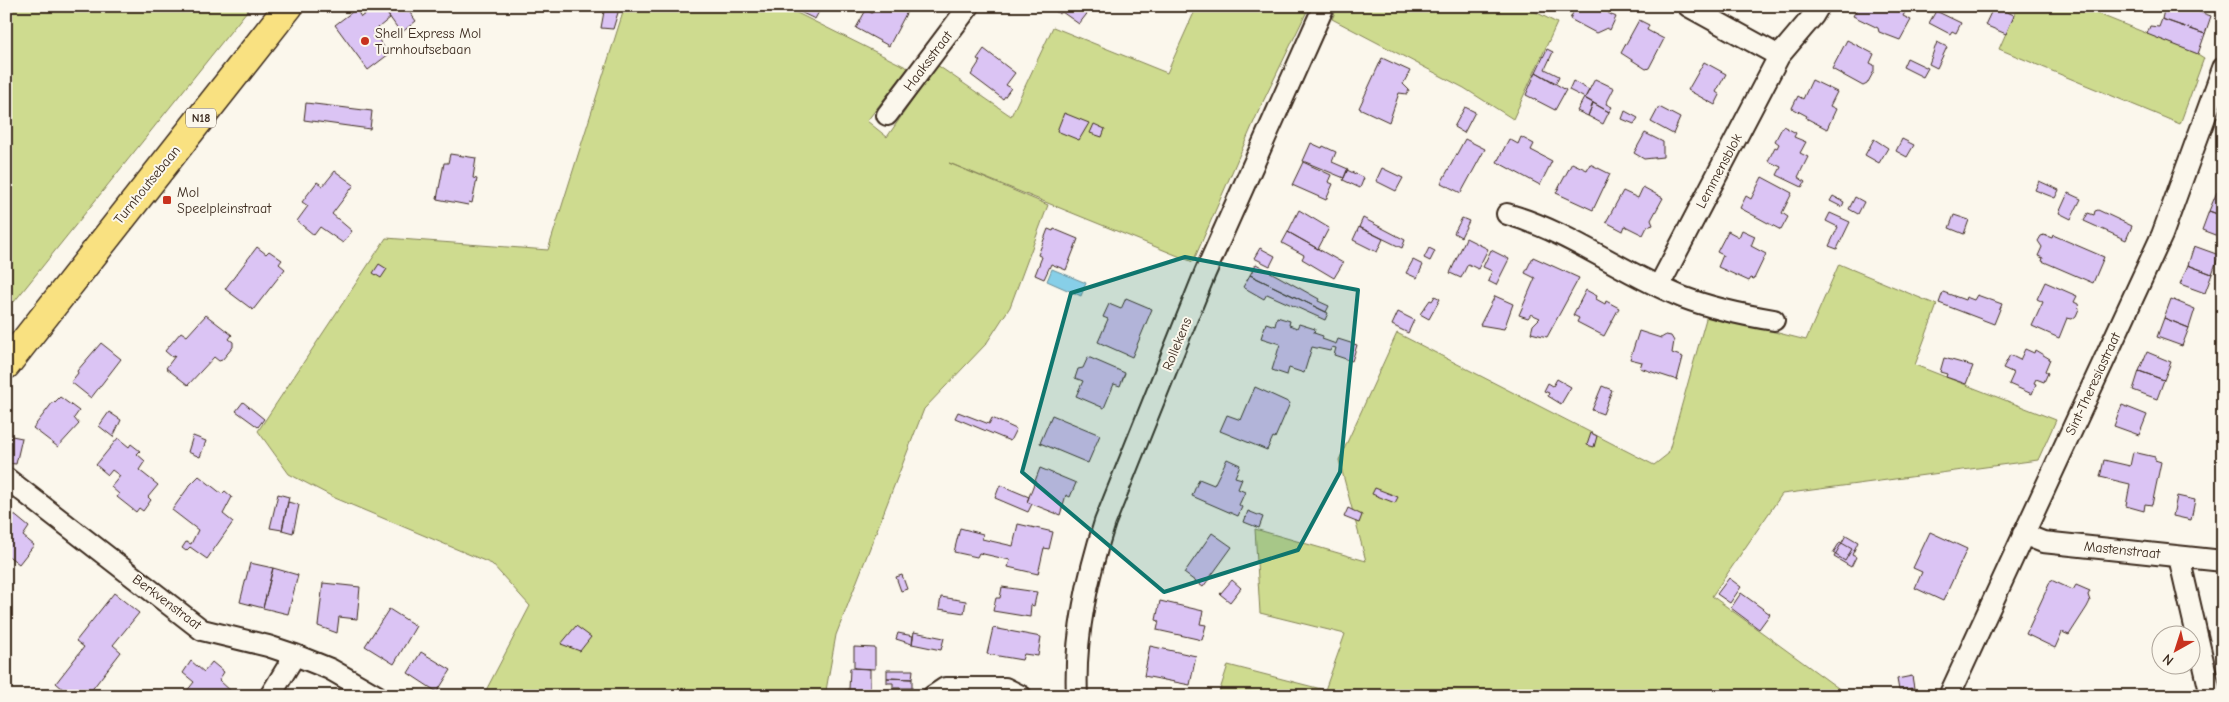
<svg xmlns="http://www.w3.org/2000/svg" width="2229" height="702" font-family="'Comic Neue',sans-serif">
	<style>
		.green { fill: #cedb8f; stroke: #848256 }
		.water { fill: #87cfe8; stroke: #698d97 }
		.building { fill: #dbc4f4; stroke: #3b2a1e }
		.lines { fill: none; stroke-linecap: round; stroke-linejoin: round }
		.minor-casing { stroke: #3b2a1e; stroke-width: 24 }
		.primary-casing { stroke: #3b2a1e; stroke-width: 31 }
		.minor { stroke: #fbf7ec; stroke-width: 20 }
		.primary { stroke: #f9e181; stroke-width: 28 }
		.marked { fill: #0f766e; fill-opacity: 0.2; stroke: #0f766e; stroke-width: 4; stroke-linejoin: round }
		.poi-dot { fill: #c8321e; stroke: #fbf7ec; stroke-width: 2 }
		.labels { text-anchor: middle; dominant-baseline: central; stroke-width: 4; stroke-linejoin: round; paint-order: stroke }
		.shield { fill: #fbf7ec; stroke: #75685c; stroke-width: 1 }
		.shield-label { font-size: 12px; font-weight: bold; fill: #3b2a1e }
		.poi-label { font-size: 14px; fill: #3b2a1e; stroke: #fbf7ec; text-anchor: start }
		.street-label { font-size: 14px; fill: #3b2a1e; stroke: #fbf7ec }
	</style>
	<rect width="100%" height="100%" fill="#fbf7ec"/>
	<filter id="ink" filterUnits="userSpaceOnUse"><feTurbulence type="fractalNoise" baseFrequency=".02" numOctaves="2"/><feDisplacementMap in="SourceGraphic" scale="10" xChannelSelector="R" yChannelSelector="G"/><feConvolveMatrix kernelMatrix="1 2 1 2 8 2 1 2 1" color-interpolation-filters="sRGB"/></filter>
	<g filter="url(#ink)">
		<path class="green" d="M6 6H251L14 302 6 299Z
			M625 6H783L908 68 867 121 887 137 937 65 1011 116 1053 27 1167 73 1197 6 1309 7 1259 110 1193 262 949 163 1048 205 1010 307 986 344 924 409 836 635 825 696H483L530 606 492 564 335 498 289 474 258 431 386 238 548 250Z
			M1338 6H1524L1557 23 1513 119 1464 88 1332 19Z
			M2018 6H2078L2196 53 2204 58 2180 124 1999 49Z
			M1839 264 1937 305 1915 365 2056 420 2038 460 1782 494 1712 596 1849 696H1218L1228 665 1325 690 1345 634 1260 613 1255 529 1366 561 1339 460 1397 333 1654 465 1668 454 1707 315 1806 340Z"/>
		<path class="water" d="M1052 269 1086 283 1081 296 1047 281Z"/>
		<path class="building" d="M375 6H382L390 18 373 32 389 54 368 70 335 25 356 9 361 17Z
			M382 6H405L416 21 401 33Z
			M605 6H620L613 29 601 28Z
			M800 6H822L815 19 798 11Z
			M875 6H910L889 46 856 28 866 10 872 13Z
			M1044 6H1093L1079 24 1062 12 1059 14 1052 8 1049 11Z
			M1576 6H1608V13L1616 17 1610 30 1607 28 1596 33 1570 19Z
			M1908 6 1903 16 1911 20 1900 40 1879 32 1878 28 1853 16 1858 7 1862 6Z
			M1994 6 2014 15 2006 34 1985 25Z
			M2165 6H2182L2211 16 2205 34 2162 19Z
			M1936 11 1961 23 1956 33 1952 31 1950 34 1929 23Z
			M2162 19 2205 34 2198 54 2147 34 2150 26 2159 27Z
			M1639 20 1649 25 1647 30 1664 39 1649 68 1646 69 1621 53Z
			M1847 40 1874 54 1870 63 1874 65V71L1867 84 1863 86 1832 69Z
			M1937 42 1947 47 1937 68 1929 64Z
			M984 49 1015 73 1006 85 1011 88 1003 99 971 75 980 61 977 59Z
			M1547 49 1553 52 1545 69 1559 76 1556 83 1536 72Z
			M1382 58 1410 71 1403 84 1409 90 1407 94 1399 93 1389 122 1359 108Z
			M1907 58 1928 68 1923 77 1903 67Z
			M1704 62 1726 74 1716 92 1720 95 1715 105 1688 90Z
			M1536 72 1566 90 1555 110 1526 95Z
			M1595 79 1614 88 1606 104 1612 107 1609 112 1585 98Z
			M1812 80 1837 92 1830 106 1836 109 1827 129 1806 118 1807 116 1792 108 1798 96 1803 99Z
			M1573 81 1589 90 1585 98 1569 90Z
			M1584 98 1593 103 1588 116 1577 111Z
			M306 103 372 111 370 129 304 120Z
			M1593 103 1609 112 1603 124 1588 116Z
			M1465 107 1475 112 1464 133 1454 127Z
			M1659 107 1680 118 1673 134 1651 122Z
			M1625 111 1638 118 1634 124 1622 119Z
			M1064 113 1089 123 1079 140 1057 131Z
			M1094 124 1105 129 1102 137 1090 133Z
			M1783 126 1796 133 1794 137 1806 142 1800 153 1808 157 1798 177 1805 182 1802 187 1777 175 1781 167 1768 161 1775 147 1777 148 1779 144 1775 141Z
			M1645 133 1663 142V157L1644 159 1634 153Z
			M1521 137 1534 144 1531 150 1552 161 1540 185 1497 162 1509 139 1518 144Z
			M1465 139 1485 149 1461 193 1441 183Z
			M1874 139 1888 148 1879 163 1865 155Z
			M1902 139 1914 145 1907 157 1896 151Z
			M1311 143 1322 148 1323 146 1336 152 1332 162 1348 169 1344 178 1303 161Z
			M450 154 476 158 473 178 477 179 472 203 469 202 468 205 437 199 444 163H448Z
			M1303 162 1331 175 1328 182 1333 184 1326 200 1292 185Z
			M1572 163 1587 170 1590 164 1610 174 1593 210 1556 193Z
			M1382 168 1403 178 1396 191 1376 181Z
			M1347 170 1364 178 1360 188 1343 180Z
			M335 171 354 185 332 214 352 231 343 243 320 227 314 235 297 221 308 206 302 202 317 182 323 186Z
			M1762 177 1792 193 1782 213 1788 217 1781 230 1740 208 1746 196 1751 199Z
			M2039 181 2059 190 2055 198 2035 190Z
			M1643 187 1663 198 1651 220 1653 225 1647 227 1643 235 1625 226 1623 231 1606 222 1623 191 1638 198Z
			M2217 192 2223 195V216L2209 211Z
			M2068 193 2081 199 2071 219 2059 213Z
			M1833 196 1844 202 1842 207 1830 201Z
			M1855 197 1864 202 1858 214 1849 209Z
			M1299 210 1329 228 1318 249 1288 232Z
			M2098 210 2132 226 2126 240 2084 221 2088 213 2094 215 2095 211Z
			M2209 211 2223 216V238L2202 230Z
			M1830 213 1850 222 1837 249 1829 246 1838 227 1826 221Z
			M1954 215 1969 220 1964 234 1949 228Z
			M1363 218 1405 240 1402 248 1359 227Z
			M1462 218 1469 221 1461 237 1454 233Z
			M1359 227 1383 239 1377 252 1353 240Z
			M1048 229 1053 231 1054 229 1078 239 1066 270 1051 264 1044 279 1035 275 1042 257 1038 255Z
			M1742 230 1755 236 1751 246 1766 254 1754 279 1751 278 1749 281 1718 267 1723 255 1717 252 1728 231 1739 237Z
			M1288 232 1343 263 1334 278 1302 259 1304 255 1282 243Z
			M2044 235 2052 238 2053 235 2104 257 2093 283 2042 261 2043 258 2038 256 2042 247 2038 241 2041 236Z
			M1466 238 1488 249 1478 269 1468 264 1461 278 1450 273Z
			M2194 246 2219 255 2212 274 2188 265Z
			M257 247 266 254 269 251 282 260 279 264 285 269 253 310 225 289Z
			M1260 248 1275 256 1270 266 1254 258Z
			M1429 248 1435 251 1430 261 1424 258Z
			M1491 250 1509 259 1496 285 1488 281 1492 271 1483 267Z
			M1533 257 1579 278 1547 337 1531 333 1533 325 1540 318 1531 314 1528 318 1519 315 1535 278 1525 273Z
			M1413 260 1423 265 1417 278 1406 273Z
			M379 264 387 269 381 278 373 273Z
			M1256 264 1319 299 1318 301 1329 306 1326 312 1250 275Z
			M2188 265 2212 274 2205 293 2180 284Z
			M1250 275 1328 313 1325 320 1267 294 1264 299 1243 287Z
			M2045 282 2077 296 2074 302 2078 304 2079 309 2076 316 2072 319 2067 318 2059 338 2032 326 2043 302 2037 299Z
			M1586 290 1597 296 1596 299 1605 304 1606 301 1619 308 1604 336 1577 322 1579 318 1573 315Z
			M1943 292 1965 300 1966 297 1974 300 1977 295 2002 304 1994 324 1939 303Z
			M1435 296 1440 299 1429 319 1420 314 1430 300 1432 301Z
			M1495 296 1513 304 1504 329 1480 325Z
			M1126 298 1152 309 1132 357 1098 342 1108 319 1103 317 1109 304 1121 309Z
			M2171 299 2195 309 2189 328 2164 318Z
			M1398 312 1414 320 1408 333 1392 325Z
			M206 315 232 335 229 339 233 342V347L222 360 219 361 214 357 188 385 166 368 175 356 172 357 165 351 181 332 187 336Z
			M1277 317 1290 321 1289 325 1297 328 1299 324 1315 329 1314 333 1323 336 1322 339 1336 344 1338 339 1357 345 1352 361 1334 355 1336 348 1332 347 1330 351 1312 347 1304 373 1289 368 1287 375 1272 370 1280 344 1261 338 1266 323 1275 326Z
			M2164 318 2189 328 2182 346 2157 337Z
			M1639 331 1661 338 1666 335 1671 336 1674 341 1672 353 1683 357 1677 380 1640 368 1642 362 1630 359Z
			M101 343 121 359 91 398 71 382 78 373 77 371Z
			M2025 349 2034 353 2035 350 2050 359 2045 371 2048 373 2044 382 2036 379 2034 383 2036 384 2032 394 2009 384 2014 373 2003 368 2010 355 2020 360Z
			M2147 352 2171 362 2164 380 2139 371Z
			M1088 357 1125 373 1120 386 1114 384 1104 408 1076 396 1083 381 1075 378 1078 369 1083 368Z
			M1944 358 1973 366 1966 384 1946 377 1947 374 1940 372Z
			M2139 371 2164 380 2157 399 2133 390Z
			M1557 379 1571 387 1561 404 1548 396 1549 393 1544 391 1548 383 1553 386Z
			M1602 386 1612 390 1603 414 1592 410Z
			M1255 387 1290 403 1275 438 1273 437 1267 450 1220 431 1227 415 1241 420Z
			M60 397 79 411 74 418 79 424 58 447 33 428 53 402 54 403Z
			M243 402 264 419 258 427 236 411Z
			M2122 405 2147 415 2139 435 2114 426Z
			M109 412 121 420 113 437 99 426Z
			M958 412 989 424 992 418 1016 429 1010 441 955 418Z
			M1052 415 1100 435 1088 463 1040 443Z
			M1591 433 1597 436 1594 447 1587 445Z
			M12 436 22 438 16 464 6 463Z
			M193 436 206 441 200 457 188 452Z
			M118 438 129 447 131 444 140 451 137 454 145 461 139 470 158 485 148 497 151 500 143 511 139 508 136 512 117 497 119 494 111 487 120 476 112 470 108 475 96 465Z
			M2133 452 2155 457V460L2161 462 2152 505 2145 504 2144 511 2126 506 2130 484 2100 477 2104 460 2130 466Z
			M1227 459 1240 465 1235 477 1242 479 1238 489 1245 492 1239 505 1242 507 1238 516 1192 496 1199 479 1214 485Z
			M1040 468 1076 483 1070 497 1066 495 1060 515 1027 502Z
			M199 476 222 494 225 491 232 497 223 514 233 522 207 559 190 547 186 551 182 548 186 542 191 544 198 530 172 510 190 485Z
			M1000 485 1029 497 1027 502 1032 504 1028 512 995 498Z
			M1375 488 1398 497 1395 503 1372 494Z
			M278 494 289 497 282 530 270 528Z
			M2177 496 2195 500 2191 520 2173 516Z
			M288 502 299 505 293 533 282 530Z
			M6 508 29 527 23 536 34 545 19 564 6 554Z
			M1348 508 1362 515 1359 523 1344 517Z
			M1248 511 1263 517 1259 528 1244 522Z
			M1018 524 1053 532 1049 549 1044 548 1038 574 1008 567 1010 560 979 553 977 557 954 552 960 528 983 534 982 539 1013 546Z
			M1930 532 1967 549 1943 601 1915 588 1922 572 1913 568Z
			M1212 533 1232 547 1203 587 1184 573Z
			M1846 535 1858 542 1852 555 1856 557 1851 567 1834 557Z
			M1840 542 1852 549 1845 561 1833 553Z
			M250 563 273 568 263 608 240 602Z
			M273 568 298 575 288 614 263 608Z
			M902 575 907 589 901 591 896 577Z
			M1729 578 1741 587 1730 603 1717 594Z
			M1232 580 1241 588 1230 602 1220 594Z
			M2051 580 2073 590 2076 585 2090 591 2088 595 2090 601 2087 607 2069 635 2062 632 2055 648 2026 634Z
			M323 583 360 587 357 619 339 617 337 633 318 626Z
			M1002 587 1037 592 1034 606 1031 605 1030 617 993 611 996 598H1000Z
			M114 593 139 613 113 645 121 652 87 696H71L56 683 84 647 76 641Z
			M1741 593 1770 614 1759 629 1731 608Z
			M941 597 966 601 964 613 939 609Z
			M1160 601 1203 611 1200 624 1206 625 1202 640 1157 630 1159 621 1156 620Z
			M389 609 416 626 394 664 365 646Z
			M576 626 591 637 580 651 561 644Z
			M993 628 1041 637 1038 656 1024 654 1022 660 987 654Z
			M914 632 944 638 941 650 912 644Z
			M898 633 913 636 912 644 896 639Z
			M1150 646 1196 656 1190 685 1144 676Z
			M854 647 875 648V669L854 668Z
			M421 652 451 670 437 692 408 673Z
			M191 661 204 672 212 662 224 672 219 680 233 693 231 696H183L194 682 183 673Z
			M850 668 870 669V691L849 690Z
			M887 670H913L912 679 887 678Z
			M1912 676 1914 688 1899 690 1897 679Z
			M887 678 912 679V688H893V683H887Z
			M845 690 866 691 865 696H845Z"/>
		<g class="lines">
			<g class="minor-casing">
				<path id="minor" d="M1688 6 1779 56
					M887 115 969 6
					M1507 214C1570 232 1622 273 1682 297 1711 308 1743 315 1774 320
					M1659 286 1779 56 1813 16 1819 6
					M6 478 202 630 268 646 295 655 330 669 377 696
					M2023 534 2043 542 2223 561
					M2179 557 2211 696
					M270 696 295 655
					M933 696 945 688H1005L1021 696
					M1077 696C1074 637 1087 578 1105 522L1205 273 1324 6
					M1949 696 2162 235 2223 68"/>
			</g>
			<g class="primary-casing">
				<path id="primary" d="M6 365 289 6"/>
			</g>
			<use href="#minor" class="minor"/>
			<use href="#primary" class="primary"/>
		</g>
	</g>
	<path class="marked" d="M1185 257 1358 290 1340 472 1298 550 1164 592 1022 472 1071 293Z"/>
	<g class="poi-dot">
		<circle cx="365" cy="41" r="5"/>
		<rect x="162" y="195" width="10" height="10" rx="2.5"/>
	</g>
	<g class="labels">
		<rect class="shield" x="186" y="108.5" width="30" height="19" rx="4"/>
		<g class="shield-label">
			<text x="201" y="118">N18</text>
		</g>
		<g class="poi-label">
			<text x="375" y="33">Shell Express Mol<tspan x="375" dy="16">Turnhoutsebaan</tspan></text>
			<text x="177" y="192">Mol<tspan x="177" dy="16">Speelpleinstraat</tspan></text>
		</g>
		<g class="street-label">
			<text transform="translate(928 61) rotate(-53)">Haaksstraat</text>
			<text transform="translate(1719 171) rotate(-62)">Lemmensblok</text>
			<text transform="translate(147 185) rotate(-51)">Turnhoutsebaan</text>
			<text transform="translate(1177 344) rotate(-68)">Rollekens</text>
			<text transform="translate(2093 384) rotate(-65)">Sint-Theresiastraat</text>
			<text transform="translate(2122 550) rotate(6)">Mastenstraat</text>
			<text transform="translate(167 602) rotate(37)">Berkvenstraat</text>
		</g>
	</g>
	<rect width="2229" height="702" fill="none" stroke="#fbf7ec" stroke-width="25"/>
	<rect x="12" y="12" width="2204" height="677" fill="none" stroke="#3b2a1e" stroke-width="2" filter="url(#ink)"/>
	<g transform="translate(2176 650) rotate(219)"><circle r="24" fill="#fbf7ec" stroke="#aea59a"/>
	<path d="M0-4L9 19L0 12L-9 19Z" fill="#c8321e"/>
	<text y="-8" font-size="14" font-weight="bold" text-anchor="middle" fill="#3b2a1e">N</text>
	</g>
</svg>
